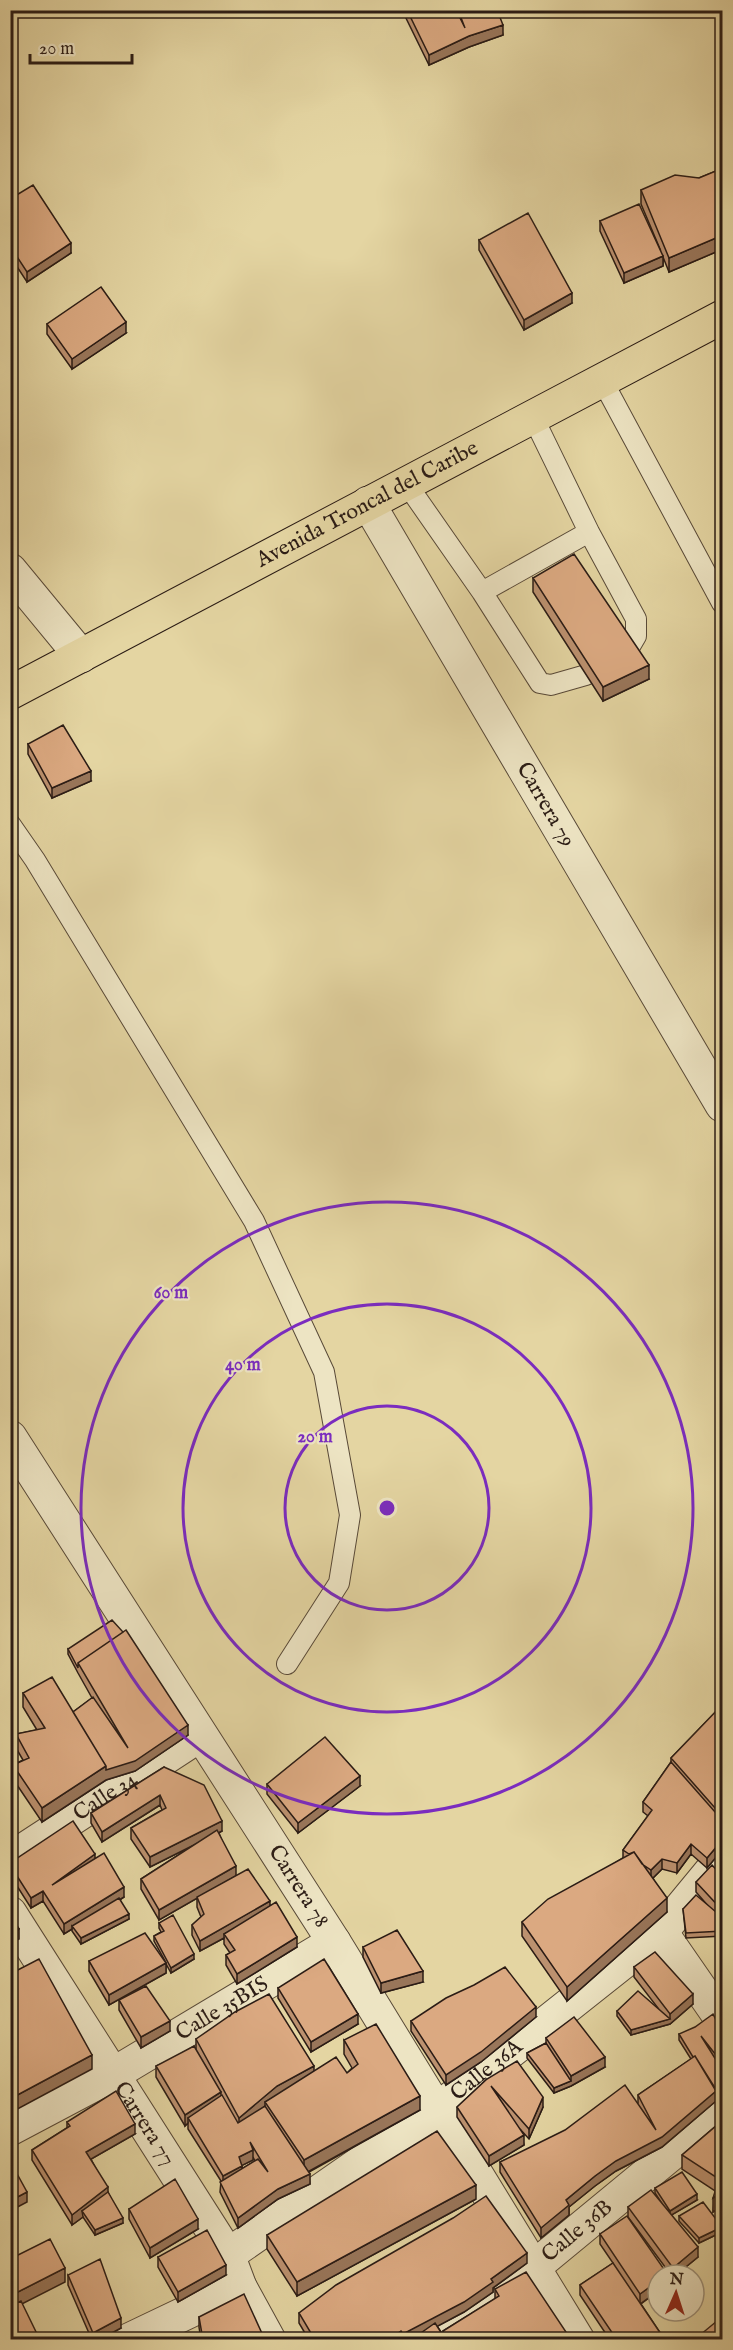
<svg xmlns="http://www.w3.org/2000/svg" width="733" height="2350" font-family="'IM FELL English',serif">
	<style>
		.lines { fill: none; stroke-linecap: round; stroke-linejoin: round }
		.lane-casing { stroke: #594a38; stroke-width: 22 }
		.street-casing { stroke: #594a38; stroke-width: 35 }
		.highway-casing { stroke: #2b1c15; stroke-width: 35 }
		.lane { stroke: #ede4c3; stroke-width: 20 }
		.street { stroke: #ede4c3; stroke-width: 33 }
		.highway { stroke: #e4d5a2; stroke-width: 33 }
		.wall { fill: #bc916f; stroke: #2b1c15; stroke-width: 1.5; fill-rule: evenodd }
		.shaded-wall { fill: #99765a; stroke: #2b1c15; stroke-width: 1.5 }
		.building { fill: #dba981; stroke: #2b1c15; stroke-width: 1.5 }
		.ring { fill: none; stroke: #7b2cbf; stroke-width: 3 }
		.labels { text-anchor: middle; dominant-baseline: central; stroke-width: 4.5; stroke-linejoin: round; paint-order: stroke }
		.street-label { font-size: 22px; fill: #2b1c15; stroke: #ede4c3 }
		.centre { fill: #7b2cbf; stroke: #ede4c3; stroke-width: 3 }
		.ring-label { font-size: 18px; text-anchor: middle; font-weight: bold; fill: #7b2cbf; stroke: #ede4c3; stroke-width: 4.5; stroke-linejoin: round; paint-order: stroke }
	</style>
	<rect width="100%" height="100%" fill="#e4d5a2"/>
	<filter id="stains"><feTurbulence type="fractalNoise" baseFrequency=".00333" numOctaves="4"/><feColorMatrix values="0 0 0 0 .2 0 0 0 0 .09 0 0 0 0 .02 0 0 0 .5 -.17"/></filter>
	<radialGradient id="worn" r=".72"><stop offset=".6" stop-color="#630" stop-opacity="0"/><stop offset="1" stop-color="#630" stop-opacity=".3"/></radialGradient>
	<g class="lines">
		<g class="lane-casing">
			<path id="lane" d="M602 380 722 603
				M406 483 482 592 589 532 533 417
				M589 532 636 619V636L629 648
				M482 592 540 683 551 685 586 675
				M10 824 35 860 254 1221 324 1372 350 1515 339 1583 287 1664"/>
		</g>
		<g class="street-casing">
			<g id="street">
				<path id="s1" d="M368 503 722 1105"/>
				<path d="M10 570 81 656"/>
				<path id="s2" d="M10 1437 334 1942 578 2340"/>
				<path id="s3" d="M10 1859 200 1735"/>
				<path id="s4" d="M10 1913 228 2255 240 2287 269 2340"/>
				<path d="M661 1932 722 2020"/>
				<path id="s5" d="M10 2129 112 2075 334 1942"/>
				<path id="s6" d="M228 2255 438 2109 661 1932 722 1858"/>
				<path d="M129 2340 240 2287"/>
				<path id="s7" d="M423 2340 534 2267 722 2112"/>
			</g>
		</g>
		<g class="highway-casing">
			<g id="highway">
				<path id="s8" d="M10 693 722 317"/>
			</g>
		</g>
		<use href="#lane" class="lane"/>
		<use href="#street" class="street"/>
		<use href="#highway" class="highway"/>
	</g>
	<path class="wall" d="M402 10H497L503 35 469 47 429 65Z
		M723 168V249L669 272 663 257V266L624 283 600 231V221L660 249 641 204V190L699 178Z
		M10 199 71 253 27 282 10 256Z
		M479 240 572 303 524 330 479 250Z
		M47 324 126 333 72 369 47 334Z
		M533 578 649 679 603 701 533 592Z
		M28 744 91 781 52 798 28 754Z
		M68 1649 188 1735 135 1771 106 1780 42 1822 13 1779V1765L23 1760 16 1748V1734L37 1730 23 1707V1693L73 1712 92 1698 78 1673 68 1654Z
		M723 1704V1849L707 1868 691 1854 677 1873 662 1869 653 1878 667 1912 567 2001 522 1936V1922L623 1858V1850L648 1816 643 1812V1802L671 1762V1758Z
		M164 1767 222 1831 219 1833 236 1876 270 1905 297 1947 237 1984 226 1965V1955L230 1953 224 1944V1938L200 1951 192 1935V1925L201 1917 197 1907V1898L159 1920 141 1889V1879L194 1845 150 1867 131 1839V1828L162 1810 160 1805 102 1842 91 1823V1813Z
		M267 1784 360 1786 298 1833 267 1794Z
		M95 1858 124 1897 120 1900 129 1919 81 1944 72 1931V1929L64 1934 43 1901 31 1908 10 1875V1863Z
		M723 1877V1936L686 1938 683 1909 710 1908 696 1892V1882Z
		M159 1923 194 1959 171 1973 166 1964V1973L109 2005 89 1971V1961H165L154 1941V1936L161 1932 159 1928Z
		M363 1947 423 1982 381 1993 363 1957Z
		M634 1967 693 2004 670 2024 631 2035 617 2016V2011L658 2008 634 1977Z
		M278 1988 358 2024 311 2052 278 1998Z
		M119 2000 170 2031 141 2048 119 2010Z
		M536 2017 481 2062 446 2085 411 2031V2021Z
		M679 2034H723V2069L717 2061 723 2071V2091L716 2093V2101L662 2147 616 2171 595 2186 569 2207V2215L541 2238 500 2172V2162L638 2103V2095L691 2059 679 2040Z
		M546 2038 605 2067 571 2086 554 2093 527 2058V2053L546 2043Z
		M196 2039 314 2071 347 2073 352 2068 344 2054V2040L420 2110 309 2172 310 2184 278 2199 238 2228 220 2192 221 2181 188 2129V2123L185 2126 156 2077V2066L196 2050ZM253 2157 255 2161 242 2169V2165L253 2160Z
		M487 2079 543 2107 529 2139 520 2129 524 2145 489 2166 457 2117V2107Z
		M723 2120V2206L713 2212 715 2191 682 2169V2155Z
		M67 2122 135 2134 91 2159 108 2192 123 2223 95 2235 83 2217 72 2225 32 2160V2150L67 2128Z
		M655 2188 697 2200 671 2215 698 2257 676 2275H671L628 2217V2207L663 2205 655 2193Z
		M476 2199 297 2296 267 2249V2235Z
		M129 2209 198 2229 150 2258 129 2219Z
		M679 2216 722 2232 699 2243 679 2221Z
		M600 2234 658 2291 641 2304 665 2340H610L580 2295V2285L613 2263 600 2244Z
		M158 2257 226 2275 178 2302 158 2267Z
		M527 2263 493 2288V2292L464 2312 437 2326 443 2335V2331L495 2299V2289L570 2340H309L299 2323V2313Z
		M68 2275 121 2328 99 2340H92L68 2285Z
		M199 2317 265 2340H201L199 2327Z"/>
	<path class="shaded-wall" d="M503 25V35L469 47 429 65V55L469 36Z
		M723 235V249L669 272V258Z
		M71 243V253L27 282V272Z
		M663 256V266L624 283V273Z
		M572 293V303L524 330V320Z
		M126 322V333L72 369V359Z
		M649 665V679L603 701V687Z
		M91 771V781L52 798V788Z
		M13 1436V1450L10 1452V1438Z
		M188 1725V1735L135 1771 106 1780 42 1822V1808L106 1766Z
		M360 1776V1786L298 1833V1823Z
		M160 1795V1805L102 1842V1832Z
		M222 1821V1831L150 1867V1857Z
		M723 1839V1849L707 1868V1858Z
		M691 1844V1854L677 1873V1863Z
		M95 1854V1864L52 1885Z
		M662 1859V1869L651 1880V1870Z
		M236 1866V1876L159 1920V1910Z
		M124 1887V1897L74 1928 72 1926V1929L64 1934V1924Z
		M43 1891V1901L31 1908V1898Z
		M667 1898V1912L567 2001V1987Z
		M270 1901V1911L224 1934V1938L200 1951V1941Z
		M129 1914V1919L81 1944V1938Z
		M19 1929V1939L10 1943V1933Z
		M297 1937V1947L237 1984V1974Z
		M194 1954V1959L171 1973V1968Z
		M166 1963V1973L109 2005V1995Z
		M423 1971V1982L381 1993V1983Z
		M693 1994V2004L670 2024 631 2035V2030L670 2019V2014Z
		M536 2007V2017L481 2062 446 2085V2075Z
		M358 2014V2024L311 2052V2042Z
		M170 2021V2031L141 2048V2037Z
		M92 2055V2069L10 2113V2099Z
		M605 2057V2067L571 2086 554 2093V2088L571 2081V2076Z
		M314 2066V2076L265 2102V2106L239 2128V2118L277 2086Z
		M723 2086V2091L716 2093V2101L662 2147 616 2171 595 2186 569 2207V2215L541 2238V2228L566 2200 595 2176 712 2089Z
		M221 2092V2102L188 2118V2123L185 2126V2115Z
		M420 2096V2110L304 2174V2160Z
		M543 2097V2107L529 2139V2129Z
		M135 2124V2134L86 2162V2152Z
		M524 2135V2145L489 2166V2156Z
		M253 2150V2160L239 2167V2157Z
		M242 2166V2176L223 2186V2176Z
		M310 2174V2184L278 2199 238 2228V2218L278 2189Z
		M476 2185V2199L297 2296V2282Z
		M108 2187V2197L82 2211 83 2217 72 2225V2215Z
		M27 2192V2202L10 2211V2201Z
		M723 2192V2206L713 2212V2198Z
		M697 2194V2200L670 2216V2211Z
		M123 2218V2223L95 2235V2230Z
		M198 2219V2229L150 2258V2248Z
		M722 2227V2232L699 2243V2238Z
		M698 2247V2257L676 2275H673V2268Z
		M527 2253V2263L493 2288V2292L464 2312 412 2340H403V2334L491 2279Z
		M226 2265V2275L178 2302V2292Z
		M65 2268V2282L10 2310V2296Z
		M658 2281V2291L640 2304V2294Z
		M121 2318V2328L99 2340H93V2333Z
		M401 2331V2340H388Z"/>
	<path class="building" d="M407 10H456L465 28 458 10H497L503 25 469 36 429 55Z
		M723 168V235L669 258 641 190 675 175 699 178Z
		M33 185 71 243 27 272 10 246V199Z
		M639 204 663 256 624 273 600 221Z
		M528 213 572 293 524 320 479 240Z
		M101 287 126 322 72 359 47 324Z
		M574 554 649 665 603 687 533 578Z
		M63 725 91 771 52 788 28 744Z
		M112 1620 123 1632 78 1663V1668L68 1649Z
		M126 1630 188 1725 135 1761 106 1770V1766L73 1712 93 1697 128 1748 78 1663Z
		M52 1677 106 1766 42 1808 13 1765 29 1758 16 1734 45 1728 23 1693Z
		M723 1704V1817L671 1758Z
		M325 1737 360 1776 298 1823 267 1784Z
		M671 1762 723 1821V1839L707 1858 691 1844 677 1863 662 1859 651 1870 642 1864 634 1852 629 1854 623 1850 652 1810 643 1802Z
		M164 1767 204 1785 222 1821 150 1857 131 1828 166 1808 160 1795 102 1832 91 1813Z
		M73 1821 95 1854 52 1885 104 1853 124 1887 64 1924 43 1891 31 1898 10 1865V1863Z
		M217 1830 236 1866 159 1910 141 1879Z
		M634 1852 667 1898 567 1987 522 1922 548 1899Z
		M712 1865 723 1877V1911L696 1882Z
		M248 1869 270 1901 200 1941 192 1925 204 1914 197 1897Z
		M696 1895 723 1918V1931L686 1933 683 1909Z
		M119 1898 129 1914 81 1938 72 1926Z
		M276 1902 297 1937 237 1974 226 1955 235 1950 224 1934Z
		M10 1913 19 1929 10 1933Z
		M173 1915 194 1954 171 1968 154 1936 164 1931 159 1923Z
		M397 1930 423 1971 381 1983 363 1947Z
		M145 1933 166 1963 109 1995 89 1961Z
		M655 1952 693 1994 670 2014 634 1967Z
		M39 1959 92 2055 10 2099V1974Z
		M324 1959 358 2014 311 2042 278 1988Z
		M505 1967 536 2007 481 2052 446 2075 411 2021 446 1998 474 1985Z
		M146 1986 170 2021 141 2037 119 2000Z
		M638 1991 670 2019 631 2030 617 2011Z
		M269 1994 314 2066 277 2086 239 2118 196 2039 235 2012Z
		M713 2014 723 2034V2064L701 2036 723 2071V2086L715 2088 695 2056 693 2057 679 2034 695 2027Z
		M574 2017 605 2057 571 2076 546 2038Z
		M376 2024 420 2096 304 2160 265 2102 336 2057 347 2073 358 2064 344 2040Z
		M546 2043 571 2081 554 2088 527 2053Z
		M194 2046 221 2092 185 2115 156 2066Z
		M695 2056 716 2091 662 2137 616 2161 595 2176 566 2200 569 2205 541 2228 500 2162 565 2130 625 2085 656 2130 638 2095Z
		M517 2061 543 2097 529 2129 491 2086 524 2135 489 2156 457 2107 487 2079Z
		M116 2091 135 2124 86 2152 108 2187 72 2215 32 2150 70 2126 67 2122Z
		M222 2095 238 2123 265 2106 310 2174 278 2189 238 2218 220 2182 258 2159 268 2172 250 2142 253 2150 239 2157 242 2166 223 2176 188 2118Z
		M723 2120V2192L713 2198 719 2179 682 2155Z
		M437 2131 476 2185 297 2282 267 2235Z
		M10 2161 27 2192 10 2201Z
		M682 2172 697 2194 670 2211 655 2188Z
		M175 2179 198 2219 150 2248 129 2209Z
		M651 2190 698 2247 673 2268 628 2207Z
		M108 2192 123 2218 95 2230 82 2211Z
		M486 2196 527 2253 491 2279 493 2282 464 2302 403 2334 401 2331 388 2340H315L299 2313 336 2285 453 2218Z
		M703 2202 722 2227 699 2238 679 2216Z
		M627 2216 668 2275H658V2281L640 2294 600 2234Z
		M207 2230 226 2265 178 2292 158 2257Z
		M50 2239 65 2268 10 2296V2259Z
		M100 2259 121 2318 93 2333 68 2275Z
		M613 2263 665 2340H617L580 2285Z
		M526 2272 570 2338 567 2340H448L443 2331 499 2296 495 2289Z
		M244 2294 265 2340H203L199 2317Z
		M21 2301 40 2340H10V2306Z
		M723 2316V2340H704L700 2335Z
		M435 2323 446 2340H411Z"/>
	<g class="ring">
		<circle cx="387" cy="1508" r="102"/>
		<circle cx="387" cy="1508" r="204"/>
		<circle cx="387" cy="1508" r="306"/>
	</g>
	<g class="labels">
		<g class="street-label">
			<text stroke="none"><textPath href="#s8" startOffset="404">Avenida Troncal del Caribe</textPath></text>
			<text stroke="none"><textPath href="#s1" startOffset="350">Carrera 79</textPath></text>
			<text stroke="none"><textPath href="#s3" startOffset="114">Calle 34</textPath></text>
			<text stroke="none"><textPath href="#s2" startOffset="534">Carrera 78</textPath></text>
			<text stroke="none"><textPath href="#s5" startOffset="244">Calle 35BIS</textPath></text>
			<text stroke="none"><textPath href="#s6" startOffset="318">Calle 36A</textPath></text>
			<text stroke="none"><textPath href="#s4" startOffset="250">Carrera 77</textPath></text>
			<text stroke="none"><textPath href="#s7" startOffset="189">Calle 36B</textPath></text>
		</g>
	</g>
	<circle cx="387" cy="1508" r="9" class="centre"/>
	<g class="ring-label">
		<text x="171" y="1298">60 m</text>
		<text x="243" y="1370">40 m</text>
		<text x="315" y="1442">20 m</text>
	</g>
	<rect width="733" height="2350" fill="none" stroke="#e4d5a2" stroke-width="36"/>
	<rect x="12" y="12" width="709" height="2326" fill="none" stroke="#2b1c15" stroke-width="3"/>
	<rect x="18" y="18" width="697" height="2314" fill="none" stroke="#2b1c15" stroke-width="1.5"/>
	<g transform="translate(676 2293) rotate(3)"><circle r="28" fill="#ede4c3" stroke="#9f947d" stroke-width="1.5"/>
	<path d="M0-4.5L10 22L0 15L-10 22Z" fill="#8f2418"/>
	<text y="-9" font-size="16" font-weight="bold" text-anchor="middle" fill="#2b1c15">N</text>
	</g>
	<path d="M30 54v9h102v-9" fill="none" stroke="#2b1c15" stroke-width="3"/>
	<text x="39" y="54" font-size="18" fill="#2b1c15" stroke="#ede4c3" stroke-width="4.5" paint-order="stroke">20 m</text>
	<rect width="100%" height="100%" filter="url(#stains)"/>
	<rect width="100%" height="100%" fill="url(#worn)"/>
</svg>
